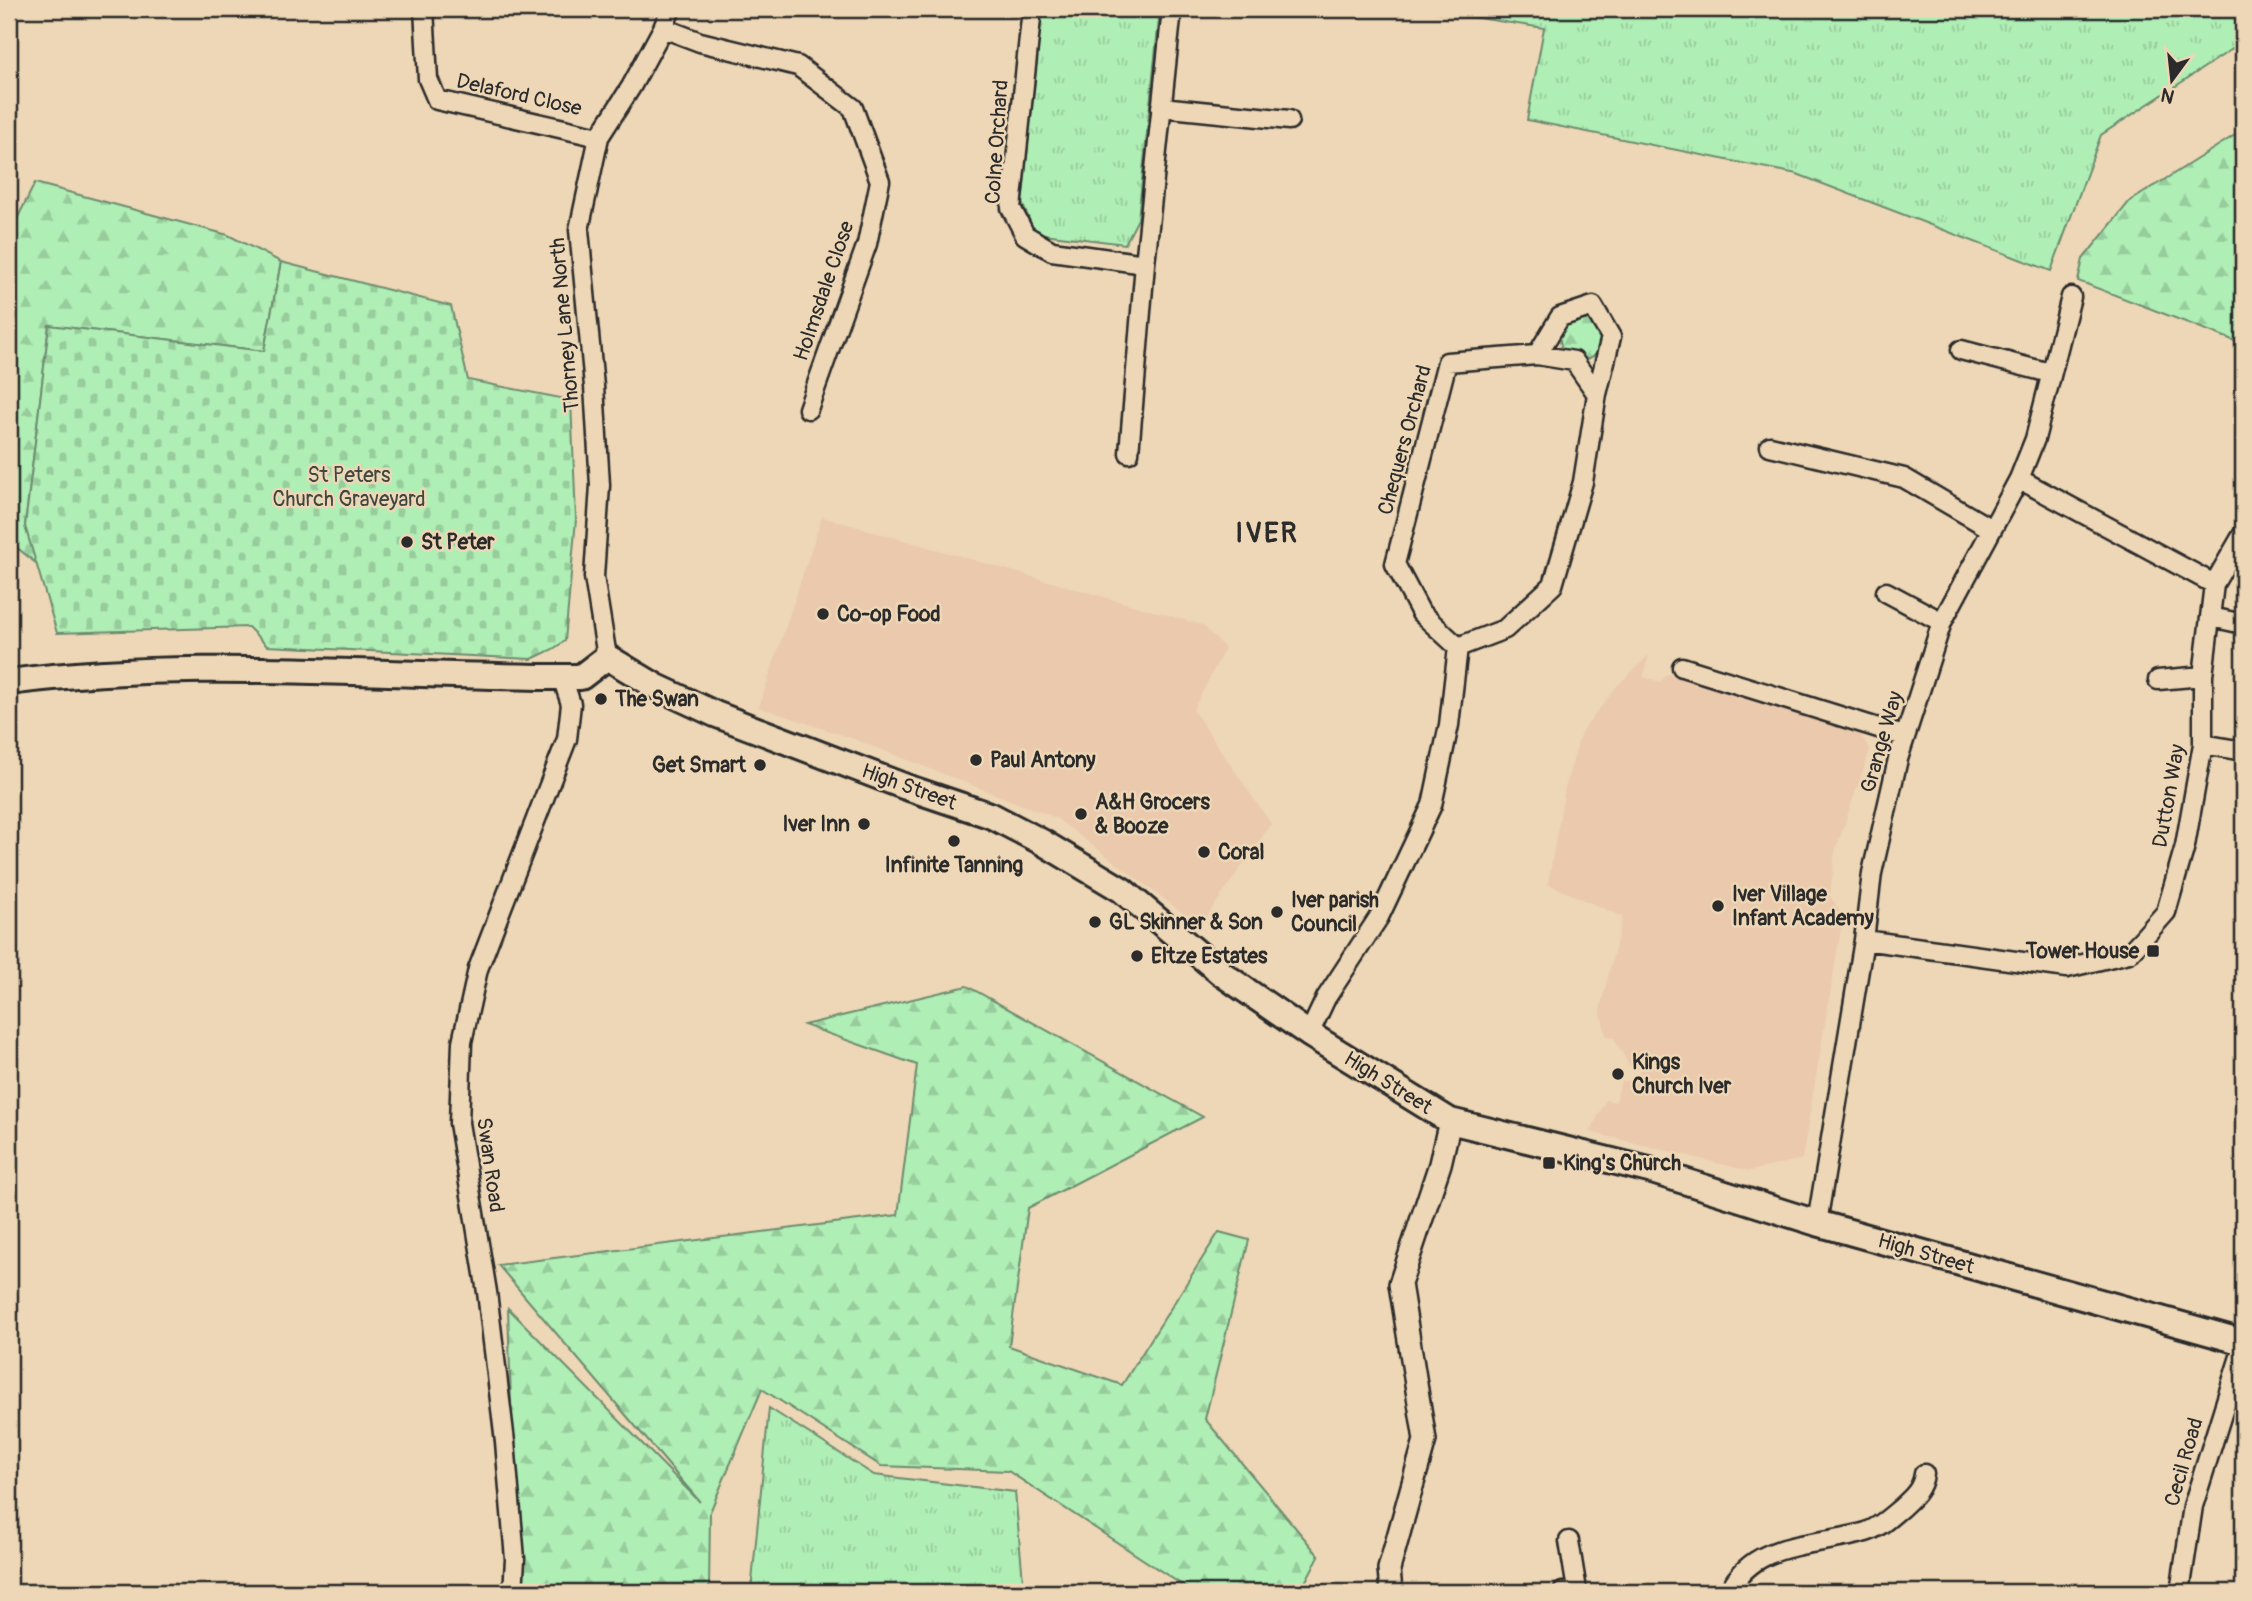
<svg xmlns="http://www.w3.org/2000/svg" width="2252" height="1601" font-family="Pangolin,sans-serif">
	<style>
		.built { fill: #eac9ac }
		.grass { fill: url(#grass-tufts); stroke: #6d8c70; stroke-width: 2 }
		.forest { fill: url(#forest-firs); stroke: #6d8c70; stroke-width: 2 }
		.cemetery { fill: url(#cemetery-stones); stroke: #6d8c70; stroke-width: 2 }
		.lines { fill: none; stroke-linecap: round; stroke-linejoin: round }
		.minor-casing { stroke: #2b2b2b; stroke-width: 23 }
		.tertiary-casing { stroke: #2b2b2b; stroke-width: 26 }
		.secondary-casing { stroke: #2b2b2b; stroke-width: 30 }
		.minor { stroke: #eed7b6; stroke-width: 18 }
		.tertiary { stroke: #eed7b6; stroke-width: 21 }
		.secondary { stroke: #eed7b6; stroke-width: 24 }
		.poi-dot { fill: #2b2b2b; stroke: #eed7b6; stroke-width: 2.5 }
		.labels { text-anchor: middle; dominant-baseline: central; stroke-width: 5; stroke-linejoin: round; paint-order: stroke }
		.street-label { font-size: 21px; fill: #2b2b2b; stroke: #eed7b6 }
		.park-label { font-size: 21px; fill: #3f4840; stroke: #eed7b6 }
		.poi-label { font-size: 21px; font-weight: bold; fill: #2b2b2b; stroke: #eed7b6; text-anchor: start }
		.district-label { font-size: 28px; font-weight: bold; letter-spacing: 2px; fill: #2b2b2b; stroke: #eed7b6 }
	</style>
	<defs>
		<pattern id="grass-tufts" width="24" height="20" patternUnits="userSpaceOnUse" patternTransform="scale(1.75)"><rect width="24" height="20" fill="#afeeb5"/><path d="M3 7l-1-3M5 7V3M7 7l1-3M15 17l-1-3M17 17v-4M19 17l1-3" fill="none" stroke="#97cc9c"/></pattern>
		<pattern id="forest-firs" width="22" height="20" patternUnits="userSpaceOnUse" patternTransform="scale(1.75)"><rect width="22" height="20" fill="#afeeb5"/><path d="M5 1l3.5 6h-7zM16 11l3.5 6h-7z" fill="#97cc9c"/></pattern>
		<pattern id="cemetery-stones" width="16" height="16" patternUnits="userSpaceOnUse" patternTransform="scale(1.75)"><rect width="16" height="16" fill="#afeeb5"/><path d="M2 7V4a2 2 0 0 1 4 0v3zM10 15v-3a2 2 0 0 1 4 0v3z" fill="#97cc9c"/></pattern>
	</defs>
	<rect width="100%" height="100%" fill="#eed7b6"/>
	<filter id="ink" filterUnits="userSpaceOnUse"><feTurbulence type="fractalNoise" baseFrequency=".0143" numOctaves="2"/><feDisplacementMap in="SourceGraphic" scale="14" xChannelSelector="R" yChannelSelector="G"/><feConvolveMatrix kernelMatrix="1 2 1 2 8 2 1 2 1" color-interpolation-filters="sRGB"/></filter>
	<g filter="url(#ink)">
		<path class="built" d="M822 517 1202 625 1225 648 1193 710 1271 824 1200 926 1056 818 854 739 759 707Z
			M1649 655 1643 677 1661 682 1666 675 1677 672 1855 726 1870 750 1835 851 1830 896 1843 917 1802 1159 1750 1171 1590 1132 1606 1100 1616 1102 1621 1081 1637 1080 1640 1069 1630 1067 1614 1038 1606 1035 1600 1009 1623 917 1548 884 1565 788 1581 733 1618 685Z"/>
		<path class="grass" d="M1042 9H1160L1138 219 1125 244 1035 233 1022 203Z
			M1419 9H2243V42L2101 135 2051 271 1797 174 1527 120 1544 28Z
			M769 1408 874 1475 1015 1492 1024 1592H751Z"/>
		<path class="forest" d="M2243 130V344L2078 281 2083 259 2129 202Z
			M35 183 228 235 281 262 264 351 49 325 25 526 37 564 9 541V235Z
			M1560 339a21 21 0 1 1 42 0a21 21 0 1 1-42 0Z
			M967 986 1203 1117 1028 1208 1009 1346 1122 1385 1219 1232 1249 1240 1205 1419 1319 1556 1300 1592H1193L1008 1471 881 1466 762 1389 710 1512 709 1592H517L508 1308 700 1502 498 1265 898 1215 917 1065 804 1025Z"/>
		<path class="cemetery" d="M281 262 451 306 468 380 571 400 576 519 565 641 553 649 532 659 267 646 248 627 57 633 25 526 49 325 264 351Z"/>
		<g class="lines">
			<g class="minor-casing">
				<path id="minor" d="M424 9 428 79 437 100 599 137
					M1032 9 1011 208 1025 235 1052 251 1145 264 1172 9
					M663 28 700 42 798 66 853 108 880 181 867 244 808 409
					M1161 107 1289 120
					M1961 350 2050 373
					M1537 355 1574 361 1597 394 1583 482 1553 585 1505 629 1458 647 1421 613 1395 564 1447 362Z
					M1537 355 1560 317 1593 306 1611 337 1597 394
					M1770 446 1904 478 1991 529
					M1129 453 1145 264
					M2214 584 2243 534
					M1886 592 1942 622
					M2211 617 2243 624
					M607 657 594 577 600 485 594 386 579 230 599 137 631 87 663 28 671 9
					M1682 667 1904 736
					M2158 680 2203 676
					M2203 744 2243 751
					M1864 940 2067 968 2129 953 2144 937 2166 912 2185 846 2203 744V676L2214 584 2019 479
					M1309 1034 1326 998 1379 917 1432 805 1449 725 1458 647
					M1817 1223 1864 940 1872 873 1898 759 1942 622 2019 479 2035 439 2071 297
					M513 1592 515 1559 505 1442 487 1292 459 1123 462 1042 478 969 567 739 571 704 562 677
					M1563 1592 1577 1590 1569 1541
					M1729 1592C1754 1539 1817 1547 1866 1532 1879 1528 1890 1517 1901 1508 1912 1498 1922 1490 1924 1474
					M2180 1592 2193 1506 2243 1347"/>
			</g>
			<g class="tertiary-casing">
				<path id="tertiary" d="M1391 1592 1389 1569 1425 1440 1400 1284 1440 1164 1450 1121"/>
			</g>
			<g class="secondary-casing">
				<path id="secondary" d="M9 682C199 657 390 678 581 677L607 657 657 687 715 714 906 787 992 816 1042 842 1122 890 1221 973 1309 1034 1450 1121 1649 1170 1817 1223 2243 1342"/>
			</g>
			<use href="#minor" class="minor"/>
			<use href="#tertiary" class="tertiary"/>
			<use href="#secondary" class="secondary"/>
		</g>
	</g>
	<g class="poi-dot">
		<circle cx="407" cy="542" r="7"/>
		<circle cx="823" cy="614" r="7"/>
		<circle cx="601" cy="699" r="7"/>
		<circle cx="976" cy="760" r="7"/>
		<circle cx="760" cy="765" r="7"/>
		<circle cx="1081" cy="814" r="7"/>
		<circle cx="864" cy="824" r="7"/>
		<circle cx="954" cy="841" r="7"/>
		<circle cx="1204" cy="852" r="7"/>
		<circle cx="1718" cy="906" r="7"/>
		<circle cx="1277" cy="912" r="7"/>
		<circle cx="1095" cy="922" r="7"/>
		<rect x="2146" y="944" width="14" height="14" rx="3.5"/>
		<circle cx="1137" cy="956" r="7"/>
		<circle cx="1618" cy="1074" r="7"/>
		<rect x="1542" y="1156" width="14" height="14" rx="3.5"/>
	</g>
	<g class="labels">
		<g class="street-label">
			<text transform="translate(519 95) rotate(13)">Delaford Close</text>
			<text transform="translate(997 142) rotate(-86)">Colne Orchard</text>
			<text transform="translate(824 291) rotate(-71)">Holmsdale Close</text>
			<text transform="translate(565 325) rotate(-95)">Thorney Lane North</text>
			<text transform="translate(1405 440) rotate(-75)">Chequers Orchard</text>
			<text transform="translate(1882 742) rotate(-74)">Grange Way</text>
			<text transform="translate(909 787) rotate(20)">High Street</text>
			<text transform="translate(2169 796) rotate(-80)">Dutton Way</text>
			<text transform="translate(1388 1083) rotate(32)">High Street</text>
			<text transform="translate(490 1165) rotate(82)">Swan Road</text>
			<text transform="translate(1926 1254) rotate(16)">High Street</text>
			<text transform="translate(2184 1462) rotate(-74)">Cecil Road</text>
		</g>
		<g class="park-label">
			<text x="349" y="475">St Peters<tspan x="349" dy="24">Church Graveyard</tspan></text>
		</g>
		<g class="poi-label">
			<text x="421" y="542">St Peter</text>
			<text x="837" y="614">Co-op Food</text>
			<text x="615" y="699">The Swan</text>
			<text x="990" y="760">Paul Antony</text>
			<text x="746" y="765" text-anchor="end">Get Smart</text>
			<text x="1095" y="802">A&amp;H Grocers<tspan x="1095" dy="24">&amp; Booze</tspan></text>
			<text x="850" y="824" text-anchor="end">Iver Inn</text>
			<text x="1218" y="852">Coral</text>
			<text x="954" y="865" text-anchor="middle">Infinite Tanning</text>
			<text x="1732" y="894">Iver Village<tspan x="1732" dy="24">Infant Academy</tspan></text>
			<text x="1291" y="900">Iver parish<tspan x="1291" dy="24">Council</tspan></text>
			<text x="1109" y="922">GL Skinner &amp; Son</text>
			<text x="2139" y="951" text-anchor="end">Tower House</text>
			<text x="1151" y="956">Eltze Estates</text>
			<text x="1632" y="1062">Kings<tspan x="1632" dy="24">Church Iver</tspan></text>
			<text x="1563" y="1163">King's Church</text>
		</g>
		<g class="district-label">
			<text x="1267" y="533">IVER</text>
		</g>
	</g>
	<rect width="2252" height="1601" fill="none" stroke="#eed7b6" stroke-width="35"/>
	<rect x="18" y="18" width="2217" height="1566" fill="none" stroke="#2b2b2b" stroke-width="2.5" filter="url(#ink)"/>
	<g transform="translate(2172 80) rotate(195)" stroke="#eed7b6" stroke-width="5" paint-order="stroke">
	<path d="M0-5L12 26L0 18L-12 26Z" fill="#2b2b2b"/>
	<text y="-10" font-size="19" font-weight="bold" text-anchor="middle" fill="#2b2b2b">N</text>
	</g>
</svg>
